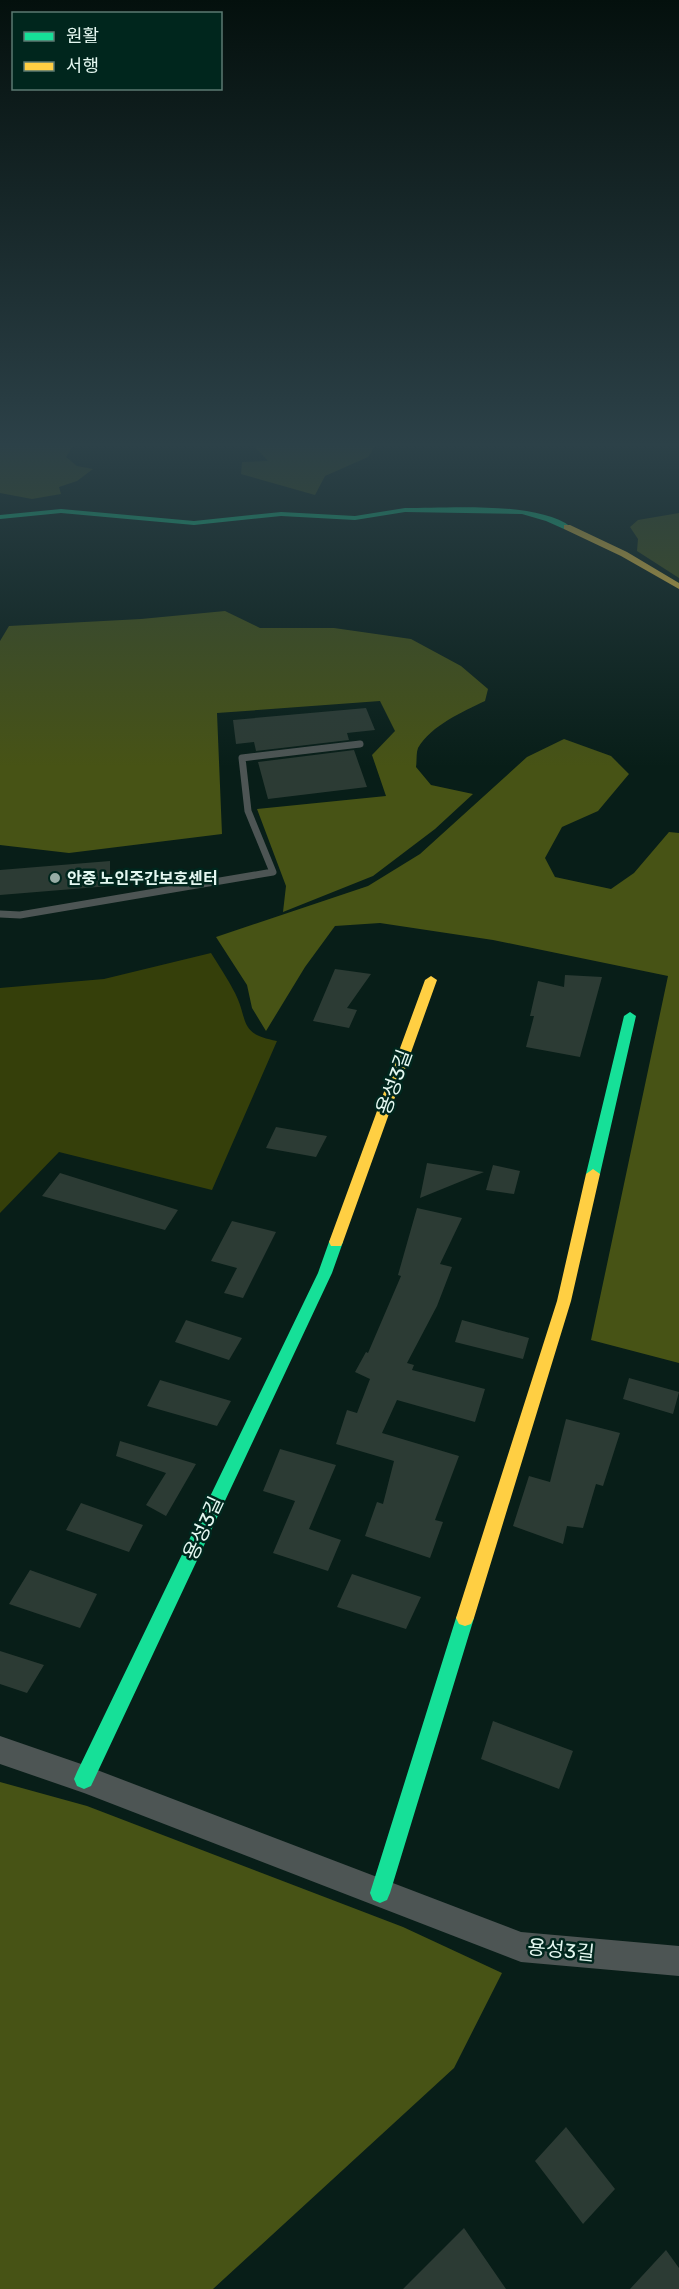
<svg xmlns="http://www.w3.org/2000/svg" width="679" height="2289" font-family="Rubik,'Noto Sans KR',sans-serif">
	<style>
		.green { fill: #353f0a }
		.forest { fill: #475315 }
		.building { fill: #2c3b34 }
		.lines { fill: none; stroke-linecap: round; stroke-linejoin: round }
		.lane { stroke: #4d5554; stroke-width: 7 }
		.street { fill: #4d5554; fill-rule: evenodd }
		.fast { fill: #16e098; fill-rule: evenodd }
		.slow { fill: #ffcf43; fill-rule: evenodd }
		.poi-dot { fill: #97aca5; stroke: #00261d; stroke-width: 2 }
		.labels { text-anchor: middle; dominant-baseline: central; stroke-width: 5; stroke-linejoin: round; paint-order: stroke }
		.poi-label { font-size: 16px; font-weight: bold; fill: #e4f8f1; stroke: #00261d; text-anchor: start }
		.near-street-label { font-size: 20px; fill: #e4f8f1; stroke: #00261d }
	</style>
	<rect width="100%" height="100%" fill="#081e18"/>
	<path class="green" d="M211 953C219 966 228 979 235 993 249 1021 238 1034 277 1041L212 1190 59 1152 0 1213V988L104 979Z"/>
	<path class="forest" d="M0 446H73L66 457 77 466 93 469 77 481 59 487 61 494 32 499 0 493Z
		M254 446H375L368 457 325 476 315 495 241 474 242 462 268 461Z
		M679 513V578L637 551 638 539 630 527 638 520Z
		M225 611 260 628H334L411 639 461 666 488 689 485 701C462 712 432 725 418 748 416 753 417 761 416 767L431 785 473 794 435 829 373 876 283 912 286 886 257 809 386 796 372 755 395 731 380 701 217 713 222 834 69 853 0 845V641L9 626 141 619Z
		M564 739 611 756 629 774 598 811 562 827 545 858 555 877 611 889 634 873 669 832 679 833V1363L591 1340 668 976 493 940 380 923 335 926 305 967 266 1031 252 1008 247 985 216 937 368 886 420 854 527 757Z
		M0 1782 87 1806 403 1927 502 1973 454 2068 213 2289H0Z"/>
	<path class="building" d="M366 708 375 730 347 733 349 740 256 751 254 742 236 744 233 720Z
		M354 750 367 787 268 799 258 762Z
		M110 861V886L0 895V870Z
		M335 969 371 974 347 1008 357 1010 349 1028 313 1021Z
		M565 975 602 977 580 1057 526 1047 534 1016H530L538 981 564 987Z
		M276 1127 327 1136 316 1157 266 1148Z
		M427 1163 484 1172 420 1198Z
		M493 1165 520 1171 514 1194 486 1190Z
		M60 1173 178 1210 165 1230 42 1196Z
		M417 1208 462 1218 440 1264 452 1267 437 1306 407 1363 414 1365 412 1370 485 1389 475 1422 397 1400 382 1433 459 1456 435 1520 443 1522 430 1558 365 1536 377 1502 383 1504 394 1461 336 1444 347 1410 357 1413 370 1379 355 1372 366 1352 368 1353 401 1276 398 1275Z
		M232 1221 276 1232 243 1298 224 1293 237 1268 211 1261Z
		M186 1320 242 1338 229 1360 175 1342Z
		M462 1320 529 1338 523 1359 455 1342Z
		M629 1378 679 1392 673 1414 623 1399Z
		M160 1380 231 1401 217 1426 147 1406Z
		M566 1419 620 1433 603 1486 596 1484 583 1528 567 1526 563 1544 513 1526 529 1476 550 1482Z
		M120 1441 196 1464 166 1516 146 1505 166 1473 116 1456Z
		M280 1449 336 1465 309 1529 341 1540 328 1571 273 1553 295 1501 263 1491Z
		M81 1503 143 1525 129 1552 66 1530Z
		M30 1570 97 1594 80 1628 9 1604Z
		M352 1574 421 1597 406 1629 337 1607Z
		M0 1651 44 1665 27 1693 0 1684Z
		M493 1721 573 1751 559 1789 481 1759Z
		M566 2127 615 2189 583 2224 535 2161Z
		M464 2228 506 2289H403Z
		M666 2250 679 2268V2289H630Z"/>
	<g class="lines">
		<path class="lane" d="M0 914 20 915 273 872 248 811 242 758 360 744"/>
		<path class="street" d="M0 1736 84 1765 521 1932 679 1946V1976L521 1962 84 1793 0 1764Z"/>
		<path class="fast" d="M405 508C448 508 537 501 571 527L564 529 546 521 522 514 405 512 355 520 281 516 194 525 61 513 0 519V515L61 509 194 521 281 512 355 516Z
			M630 1012 636 1016 600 1174 593 1179 586 1174 624 1016Z
			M336 1237 341 1238 343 1242 332 1273 91 1786 84 1789 77 1786 74 1779 77 1772 318 1273 329 1242 331 1238Z
			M465 1610 471 1612 474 1618 390 1893 387 1900 380 1903 373 1900 370 1893 456 1618 459 1612Z"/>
		<path class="slow" d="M564 525H570L627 552 679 583V589L621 556 564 529Z
			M431 976 437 980 343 1242 341 1246H331L329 1242 425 980Z
			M593 1169 600 1174 571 1301 474 1618 471 1624 465 1626 459 1624 456 1618 557 1301 586 1174Z"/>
	</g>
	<linearGradient id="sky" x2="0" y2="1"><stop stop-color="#04100d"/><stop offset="0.58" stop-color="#2c4148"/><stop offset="1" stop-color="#2c4148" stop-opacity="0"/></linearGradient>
	<rect width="679" height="767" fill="url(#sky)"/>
	<circle class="poi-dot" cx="55" cy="878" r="6"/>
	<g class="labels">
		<g class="poi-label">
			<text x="67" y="878">안중 노인주간보호센터</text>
		</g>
		<g class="near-street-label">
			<text transform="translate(394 1082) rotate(-70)">용성3길</text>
			<text transform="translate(203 1528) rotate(-65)">용성3길</text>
			<text transform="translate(561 1950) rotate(6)">용성3길</text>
		</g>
	</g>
	<rect x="12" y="12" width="210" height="78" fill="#00261d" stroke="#5b7a72" stroke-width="1.5"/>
	<rect x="24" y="32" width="30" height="9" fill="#16e098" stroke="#5b7a72" stroke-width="1.5"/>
	<text x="66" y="42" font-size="18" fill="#e4f8f1">원활</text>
	<rect x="24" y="62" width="30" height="9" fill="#ffcf43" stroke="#5b7a72" stroke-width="1.5"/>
	<text x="66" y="72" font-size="18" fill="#e4f8f1">서행</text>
</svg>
